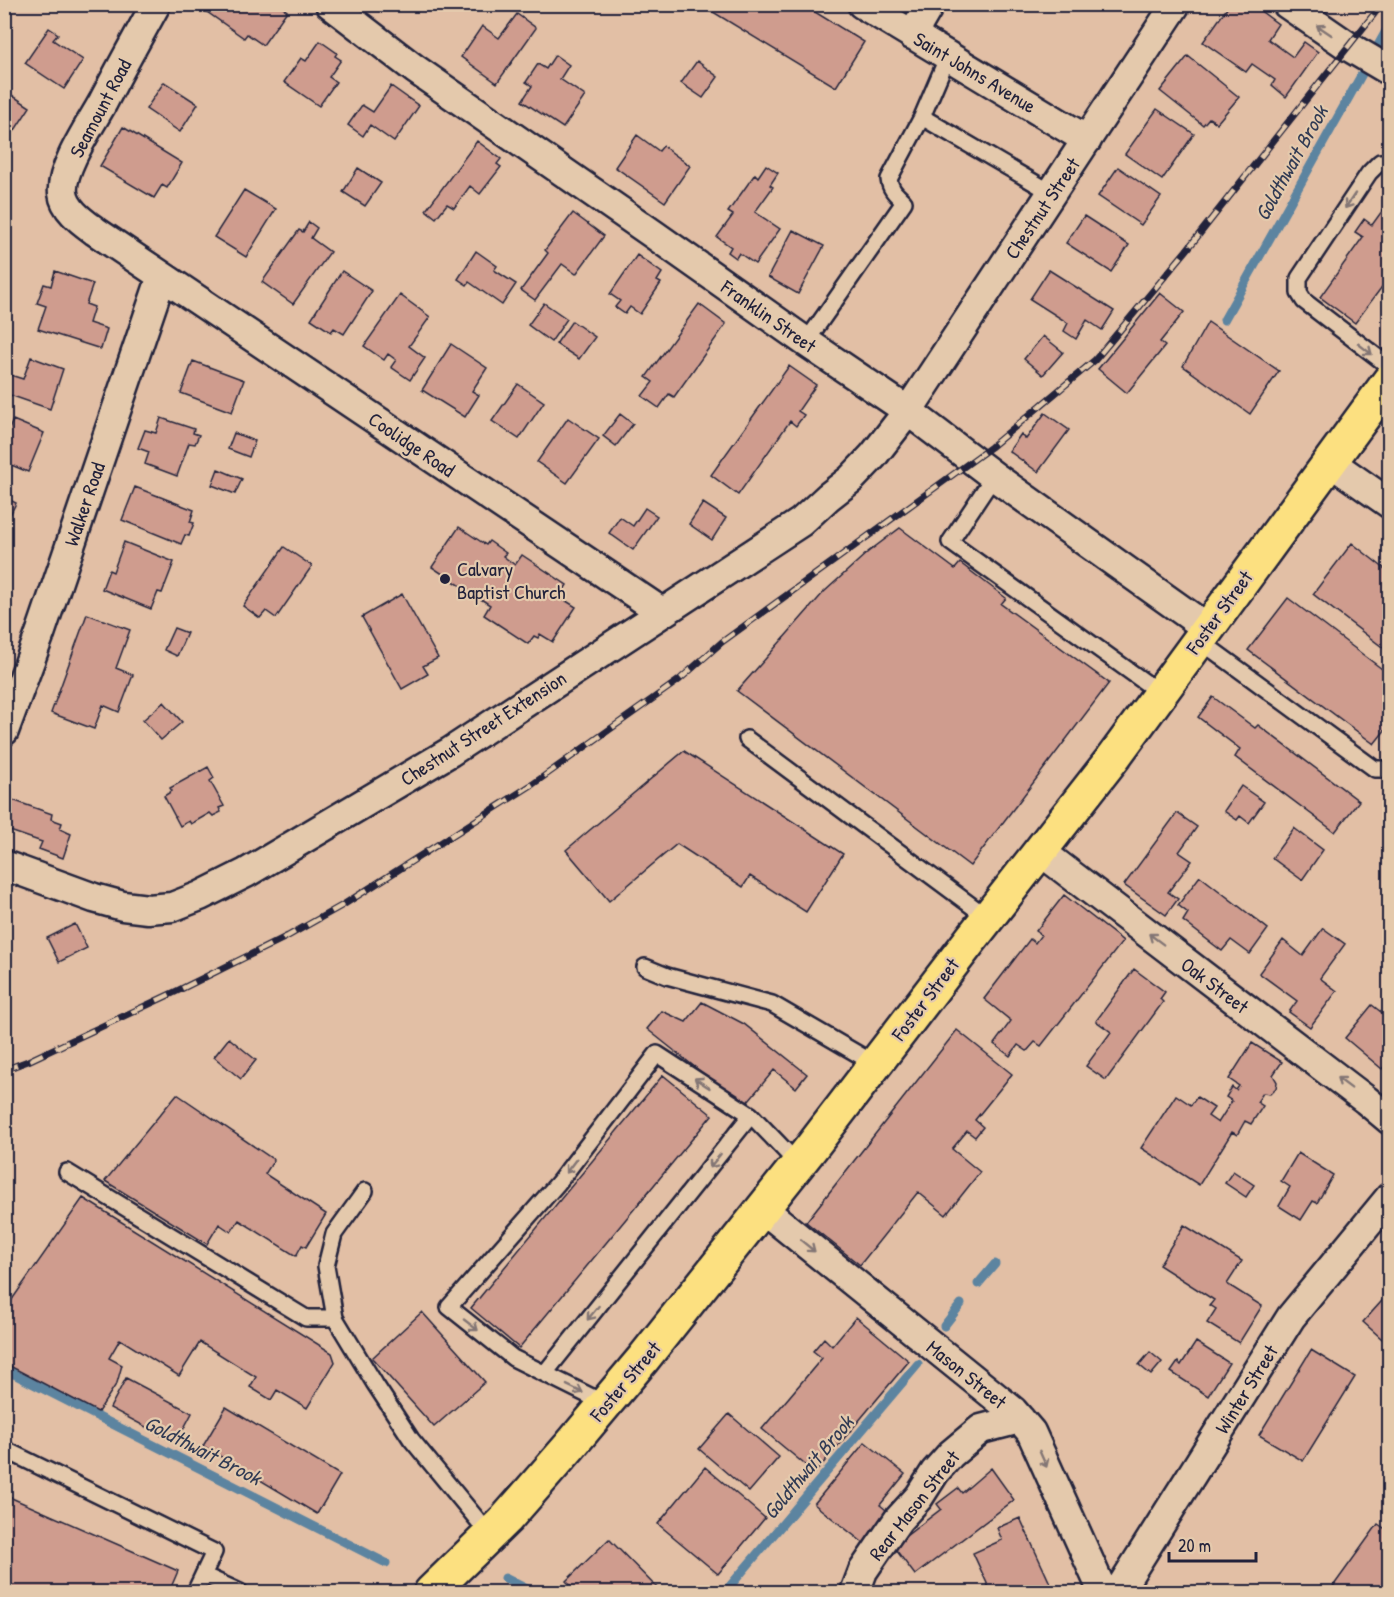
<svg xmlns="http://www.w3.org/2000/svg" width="1394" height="1597" font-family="'Patrick Hand',sans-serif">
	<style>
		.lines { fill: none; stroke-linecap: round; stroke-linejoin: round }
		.stream { stroke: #5c84a0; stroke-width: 9 }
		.building { fill: #cf9c8e; stroke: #22223b; stroke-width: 1.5 }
		.lane-casing { stroke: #22223b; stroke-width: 20 }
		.street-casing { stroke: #22223b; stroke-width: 33 }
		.primary-casing { stroke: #22223b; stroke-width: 38 }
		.lane { stroke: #e4c9ac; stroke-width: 15 }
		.street { stroke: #e4c9ac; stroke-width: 28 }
		.primary { stroke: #fce080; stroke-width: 33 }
		.rail-casing { stroke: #22223b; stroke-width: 7 }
		.rail { stroke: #e4c9ac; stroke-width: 4.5; stroke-dasharray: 14; stroke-linecap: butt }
		.oneway { stroke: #837674 }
		.poi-dot { fill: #22223b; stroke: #e4c9ac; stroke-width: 2 }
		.labels { text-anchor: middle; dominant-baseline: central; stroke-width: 4.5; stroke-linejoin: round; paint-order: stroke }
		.street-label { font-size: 20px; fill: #22223b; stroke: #e4c9ac }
		.poi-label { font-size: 20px; fill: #22223b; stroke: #e4c9ac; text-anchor: start }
		.water-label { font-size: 21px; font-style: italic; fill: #313b54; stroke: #e4c9ac }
	</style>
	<rect width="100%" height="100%" fill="#e2bfa5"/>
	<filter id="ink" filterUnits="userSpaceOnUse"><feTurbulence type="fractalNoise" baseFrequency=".0167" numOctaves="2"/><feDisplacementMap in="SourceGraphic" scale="12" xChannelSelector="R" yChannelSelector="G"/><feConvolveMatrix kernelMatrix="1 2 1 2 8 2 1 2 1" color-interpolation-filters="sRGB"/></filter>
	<g filter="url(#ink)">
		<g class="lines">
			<path class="stream" d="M1224 320 1390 24
				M978 1284 995 1264
				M944 1326 961 1304
				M4 1369 386 1563
				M505 1578 533 1592
				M725 1592 918 1364"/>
		</g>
		<path class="building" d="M212 4H278L287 11 263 45 247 34 244 38 207 12Z
			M677 4H695L690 12Z
			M700 4H802L864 42 836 87Z
			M1230 4H1251L1278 24 1268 39 1293 57 1304 42 1318 52 1286 97 1272 85 1275 80 1252 64 1246 72 1203 42Z
			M517 14 536 28 497 83 461 57 482 26 499 38Z
			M49 28 58 34 53 40 83 60 64 89 25 63Z
			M320 41 337 53 335 56 341 60 329 77 336 82 319 106 284 82 301 58 306 61Z
			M555 55 569 65 560 79 585 96 563 128 522 101 532 86 526 82 538 64 546 69Z
			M1188 56 1239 97 1217 123 1209 118 1203 125 1160 91Z
			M697 61 718 77 703 98 681 83Z
			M164 82 198 104 180 132 146 109Z
			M391 86 419 106 394 142 370 125 363 136 348 125 362 105 373 112Z
			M4 90 30 107 4 147Z
			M1157 109 1194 134 1162 180 1125 154Z
			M123 127 182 163 167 188 162 185 154 198 100 166Z
			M637 135 659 151 663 146 690 166 665 202 615 167Z
			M477 141 501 159 497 164 501 167 480 194 470 186 454 208 447 204 436 218 426 210Z
			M766 165 778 173 770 185 773 187 755 212 780 229 755 264 739 253 736 258 728 252 731 247 717 237 733 215 728 212 755 174 758 177Z
			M1118 167 1161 197 1141 225 1098 196Z
			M358 168 381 183 365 206 343 192Z
			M244 190 276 209 246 257 214 237Z
			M1390 200V276L1355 323 1320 297 1363 237 1355 232 1364 219 1372 225Z
			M573 213 604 236 576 274 562 264 535 300 521 290 548 253 545 250Z
			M1084 216 1129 245 1111 272 1066 243Z
			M309 222 317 228 311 238 330 252 293 304 262 282 299 230 303 232Z
			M793 230 824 246 798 294 768 277Z
			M476 251 497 266 494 270 516 284 502 305 469 282 467 285 458 279Z
			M637 255 662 273 657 281 661 283 640 314 630 307 625 314 615 307 620 301 610 294Z
			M1049 270 1114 311 1102 330 1087 320 1076 339 1064 331 1068 323 1030 299Z
			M55 271 93 284 86 304 94 307 89 323 107 329 101 349 38 329 46 306 37 303 44 284 51 286Z
			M342 271 372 291 344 334 334 328 331 332 311 319Z
			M1160 293 1184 312 1160 342 1165 346 1127 393 1098 369Z
			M400 295 430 317 409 346 425 358 410 380 391 367 396 360 388 354 384 360 364 346Z
			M544 303 567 319 551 342 528 325Z
			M699 304 726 324 674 397 669 394 659 408 642 396 653 382 646 377Z
			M572 321 595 337 579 359 556 344Z
			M1208 322 1279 371 1250 414 1183 366Z
			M1043 336 1063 352 1043 375 1024 359Z
			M451 344 487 368 472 391 479 395 465 417 422 390Z
			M31 357 63 369 50 409 4 393V373L23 379Z
			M193 361 244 380 232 412 181 393Z
			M789 366 816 385 798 411 804 415 796 426 790 421 738 495 711 475Z
			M518 384 544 402 519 439 492 421Z
			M1045 413 1069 430 1038 472 1009 451 1021 434 1026 439Z
			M620 414 633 424 616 446 603 436Z
			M161 418 194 429 193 433 199 435 195 444 189 443 177 476 145 464 149 452 138 448 145 430 156 433Z
			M568 418 599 439 567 483 537 462Z
			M13 420 44 433 28 472 4 462V441Z
			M234 433 255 441 249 457 228 449Z
			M218 469 242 479 235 494 212 485Z
			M135 487 194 510 190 522 194 523 189 536 185 535 181 544 122 520Z
			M4 497 16 503 4 527Z
			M703 503 726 518 712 540 689 524Z
			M645 508 657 516 633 550 609 533 620 517 633 526Z
			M459 527 486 545 489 541 506 553 503 556 515 565 522 555 567 585 562 593 566 596 563 599 576 607 553 642 540 634 538 638 534 636 528 644 484 615 490 605 432 567Z
			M900 528 955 569 960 563 1006 598 1001 604 1109 683 970 866 737 691 824 592 868 552Z
			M124 542 174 562 162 593 158 592 151 609 102 589 109 570 113 572Z
			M1352 543 1390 573V653L1313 594Z
			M284 547 312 566 276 618 266 611 260 618 243 606Z
			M402 594 438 658 423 666 428 674 402 689 362 617Z
			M1288 598 1390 675V724L1374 744 1248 650Z
			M87 614 130 630 116 668 133 675 119 712 103 705 94 729 51 713Z
			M174 628 187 633 177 656 164 650Z
			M1213 697 1255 728 1258 725 1359 801 1335 832 1235 757 1240 749 1198 717Z
			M164 702 182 722 161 740 143 720Z
			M684 751 843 854 806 912 750 876 743 887 677 844 609 901 566 850Z
			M208 767 214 778 210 781 224 806 219 808 221 812 213 816 210 813 191 824 189 821 180 826 164 796 172 791 170 788Z
			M1241 786 1264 802 1249 823 1240 816 1237 820 1224 811Z
			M4 797 52 814 51 819 62 823 60 829 71 834 63 858 39 849 42 842 4 829Z
			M1177 813 1197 827 1179 852 1192 861 1168 892 1178 899 1166 915 1124 885Z
			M1294 828 1323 850 1302 880 1272 858Z
			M1200 876 1268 929 1250 954 1231 940 1222 951 1183 921 1188 913 1178 905Z
			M1064 895 1123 941 1041 1046 1035 1042 1027 1051 1018 1045 1010 1056 994 1044 1011 1021 984 999 1030 939 1035 943 1041 935 1036 931Z
			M75 924 87 948 59 962 47 938Z
			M1323 928 1345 944 1320 978 1337 991 1310 1027 1289 1012 1297 1001 1259 973 1283 940 1303 956Z
			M1134 969 1165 992 1160 999 1163 1002 1106 1080 1086 1066 1111 1032 1096 1021Z
			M702 1002 744 1024 807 1074 796 1088 774 1070 744 1106 647 1029 662 1011 686 1022Z
			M1372 1005 1390 1019V1060L1382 1069 1345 1038Z
			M957 1030 1012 1074 975 1120 983 1127 975 1137 967 1131 952 1149 980 1172 946 1215 918 1192 860 1265 806 1222Z
			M229 1038 256 1060 241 1079 214 1057Z
			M1252 1043 1282 1062 1273 1075 1277 1082 1276 1088 1270 1094 1263 1093 1257 1102 1263 1106 1251 1124 1245 1121 1237 1135 1232 1132 1199 1185 1141 1148 1176 1095 1191 1105 1197 1097 1214 1108 1208 1116 1218 1123 1232 1101 1226 1097 1232 1087 1236 1090 1239 1086 1229 1079Z
			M663 1075 712 1115 519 1348 471 1308Z
			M177 1094 274 1160 265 1174 326 1214 306 1247 302 1245 296 1256 239 1220 231 1232 219 1224 207 1244 105 1181Z
			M1298 1153 1333 1175 1317 1203 1313 1201 1301 1220 1279 1206 1290 1187 1281 1181Z
			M1233 1171 1254 1185 1246 1197 1225 1183Z
			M83 1198 332 1353 335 1362 307 1408 277 1390 271 1400 250 1387 256 1377 200 1342 179 1376 120 1339 109 1358 122 1365 117 1383 98 1412 4 1363V1311Z
			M1184 1225 1242 1261 1227 1284 1262 1306 1239 1343 1207 1323 1216 1309 1210 1305 1214 1300 1159 1265Z
			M1390 1292V1346L1363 1322Z
			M422 1312 485 1382 434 1427 372 1358Z
			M856 1317 909 1361 815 1473 762 1429 822 1358 813 1351 824 1338 832 1346Z
			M1196 1342 1229 1363 1208 1396 1171 1372 1178 1362 1181 1365Z
			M1311 1350 1355 1377 1303 1461 1259 1435Z
			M1150 1352 1162 1362 1151 1375 1139 1365Z
			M126 1378 192 1413 176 1443 110 1408Z
			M226 1407 340 1475 317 1514 203 1446Z
			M729 1414 779 1457 749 1492 699 1449Z
			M865 1442 905 1474 880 1505 891 1514 866 1545 814 1504Z
			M705 1467 765 1518 718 1574 658 1524Z
			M991 1468 1014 1500 915 1575 893 1546 941 1509 937 1504 958 1488 962 1493Z
			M7 1496 178 1571 169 1592H4V1503Z
			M1020 1518 1054 1592H991L973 1553 1002 1540 997 1528Z
			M1378 1524 1390 1532V1592H1329Z
			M609 1539 661 1592H577L566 1581Z"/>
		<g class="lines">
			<g class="lane-casing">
				<path id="lane" d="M922 117 1052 193
					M1390 163 1380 162 1369 173 1299 278V293L1304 301 1390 367
					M806 342 904 202C897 195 890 190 889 179L922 117 948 56
					M994 476 950 542 1160 693
					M1199 640 1375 769H1390
					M747 739 988 918
					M645 967 667 976 772 1004 875 1064
					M67 1172 306 1318H335
					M365 1191 334 1234 326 1266 335 1318 375 1384 411 1439 490 1535
					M545 1373 751 1115
					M606 1404 513 1358 449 1307 558 1183 657 1054 751 1115 798 1164
					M4 1461 10 1452 214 1552 195 1592
					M203 1575 240 1592"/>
			</g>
			<g class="street-casing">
				<path id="street" d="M156 4C138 37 120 69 103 102 91 124 60 169 63 193 65 210 83 222 95 231L662 612
					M330 4 415 69 653 234 806 342 908 411 995 477 1207 628
					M862 4 1087 140
					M1287 4 1351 48 1390 71
					M912 35 930 4
					M1330 462 1390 504
					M4 731 41 631 162 276
					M1040 851 1366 1100 1390 1120
					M4 865 94 898 123 906 148 909 172 907 200 896 246 873 450 752 801 522 828 497 851 479 873 456 908 411 1176 4
					M763 1209 1013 1411 1031 1432 1103 1592
					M855 1592 863 1571 880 1546 898 1520 919 1497 935 1472 951 1454 981 1429 1020 1419
					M1118 1592 1291 1317 1390 1197"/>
			</g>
			<g class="primary-casing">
				<path id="primary" d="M431 1592 506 1519 570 1446 643 1359 811 1148 972 938 1113 758 1390 380"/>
			</g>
			<use href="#lane" class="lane"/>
			<use href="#street" class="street"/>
			<use href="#primary" class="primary"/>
			<g class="rail-casing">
				<path id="rail" d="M4 1070 28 1061 175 992 288 936 343 905 533 784 679 680 722 642 991 447 1095 360 1186 251 1382 4"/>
			</g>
			<use href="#rail" class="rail"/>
		</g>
		<defs><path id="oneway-shaft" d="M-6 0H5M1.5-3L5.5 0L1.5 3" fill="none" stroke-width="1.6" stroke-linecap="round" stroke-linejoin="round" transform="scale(1.5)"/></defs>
		<g class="oneway">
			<use href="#oneway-shaft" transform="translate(1324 30) rotate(-146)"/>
			<use href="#oneway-shaft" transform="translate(1350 201) rotate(124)"/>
			<use href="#oneway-shaft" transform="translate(1365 349) rotate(38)"/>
			<use href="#oneway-shaft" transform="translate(1156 939) rotate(-143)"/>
			<use href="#oneway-shaft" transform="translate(702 1083) rotate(-147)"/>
			<use href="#oneway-shaft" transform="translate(1344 1083) rotate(-143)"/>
			<use href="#oneway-shaft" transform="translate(715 1161) rotate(129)"/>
			<use href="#oneway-shaft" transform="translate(571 1166) rotate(127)"/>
			<use href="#oneway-shaft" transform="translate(808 1246) rotate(39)"/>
			<use href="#oneway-shaft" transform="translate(593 1313) rotate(129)"/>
			<use href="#oneway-shaft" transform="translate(471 1325) rotate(38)"/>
			<use href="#oneway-shaft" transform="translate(575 1389) rotate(26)"/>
			<use href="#oneway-shaft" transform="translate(1043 1459) rotate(66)"/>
		</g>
	</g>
	<circle class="poi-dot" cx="445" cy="579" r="6"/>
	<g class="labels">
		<g class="street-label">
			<text transform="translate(975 72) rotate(31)">Saint Johns Avenue</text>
			<text transform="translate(100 108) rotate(-62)">Seamount Road</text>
			<text transform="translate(1042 208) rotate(-56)">Chestnut Street</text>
			<text transform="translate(769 316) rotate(35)">Franklin Street</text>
			<text transform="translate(412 444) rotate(34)">Coolidge Road</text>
			<text transform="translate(84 504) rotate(-71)">Walker Road</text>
			<text transform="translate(1219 612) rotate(-54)">Foster Street</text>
			<text transform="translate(483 728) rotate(-33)">Chestnut Street Extension</text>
			<text transform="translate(1215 985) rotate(37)">Oak Street</text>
			<text transform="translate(925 999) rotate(-53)">Foster Street</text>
			<text transform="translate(967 1374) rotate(39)">Mason Street</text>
			<text transform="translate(625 1381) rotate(-50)">Foster Street</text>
			<text transform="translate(1246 1389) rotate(-58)">Winter Street</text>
			<text transform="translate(914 1505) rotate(-52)">Rear Mason Street</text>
		</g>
		<g class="poi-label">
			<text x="457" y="568">Calvary<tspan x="457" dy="23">Baptist Church</tspan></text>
		</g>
		<g class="water-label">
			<text transform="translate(1291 163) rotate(-61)">Goldthwait Brook</text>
			<text transform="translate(203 1450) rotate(27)">Goldthwait Brook</text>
			<text transform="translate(808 1467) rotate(-50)">Goldthwait Brook</text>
		</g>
	</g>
	<rect width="1394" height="1597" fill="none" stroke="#e4c9ac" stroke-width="24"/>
	<rect x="12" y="12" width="1370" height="1573" fill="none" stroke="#22223b" stroke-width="2" filter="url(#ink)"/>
	<path d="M1169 1552v9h87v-9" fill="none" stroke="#22223b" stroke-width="3"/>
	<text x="1178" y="1552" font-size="18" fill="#22223b" stroke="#e4c9ac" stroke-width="4.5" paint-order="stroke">20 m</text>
</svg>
